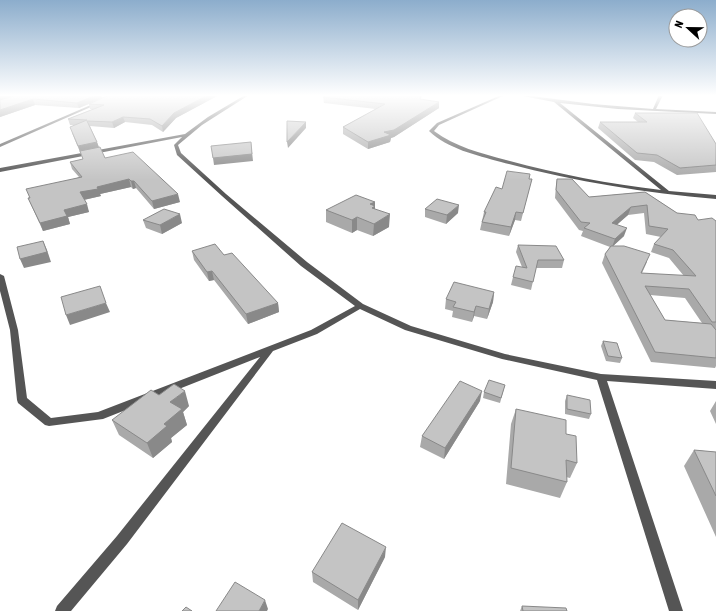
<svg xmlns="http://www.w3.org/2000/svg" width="716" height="611" font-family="'Asap Condensed',sans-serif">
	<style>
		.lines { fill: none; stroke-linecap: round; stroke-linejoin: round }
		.minor { fill: #555; fill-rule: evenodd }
		.wall { fill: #a9a9a9; fill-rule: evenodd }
		.shaded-wall { fill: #898989 }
		.building { fill: #c4c4c4; stroke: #898989 }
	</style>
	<rect width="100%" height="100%" fill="#fff"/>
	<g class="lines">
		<path class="minor" d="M114 95H118L0 147V144Z
			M245 95H249L202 125 178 145 181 153 226 194 307 262 363 304 411 326 505 354 601 374 716 381V389L607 381 683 611H669L597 380 502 359 405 330 360 309 317 334 273 351 127 544 71 611H55L57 606 117 536 260 357 103 419 49 426 45 425 18 403 17 400 10 330 0 291V274L4 276 18 330 27 398 51 418 98 412 311 330 355 306 301 266 222 196 177 155 174 145 182 137 0 172V168L185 134 208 117Z
			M501 95H505L439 125 434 131C455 147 481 153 506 160 557 174 609 184 661 190L554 102 518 95H524L593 104 653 109 659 95H663L656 109 716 112V114L618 109 560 103 669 191 716 195V199C643 193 572 181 501 162 476 155 448 149 429 131L437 123Z"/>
	</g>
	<path class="wall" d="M0 95H101L102 98 109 95H219L176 118 163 132 152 125 125 122 114 128 90 126 99 147 105 158 180 202 154 209 136 188 133 189 131 187 100 194 101 196 84 200 89 212 68 217 70 224 43 231 28 198 79 177 72 169 70 162 83 159 72 133 75 125H70L68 119 93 109H90L89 104 79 108 35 105 0 117Z
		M323 95H422L421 99 439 108 394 137 391 138 390 142 368 149 343 134V127L376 109 324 103 323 97 327 95Z
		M635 113 716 144V172L677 175 654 162 635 160 598 128 600 122H638L633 118Z
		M529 179 530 186 521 221 515 220 509 236 480 230 484 212 502 189Z
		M557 179 589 197 645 192 677 213 698 220 716 221V366L715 368 651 362 602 263 605 254 610 247 581 236 583 231 579 230 555 198 556 186ZM644 213 646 234 661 237 654 244 651 252 669 258 684 276 642 273 647 262 613 246 624 236 617 224 628 215ZM650 295 685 298 702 323 665 320Z
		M375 202V209L389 227 373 236 357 230 352 233 326 222V210Z
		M425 209 458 213 446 224 425 217Z
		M143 220 182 223 162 234 146 228Z
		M518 245 564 260 562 268H536L531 290 511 285 513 277 522 267 516 252Z
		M192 251 224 255 278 303 279 312 248 324 214 280 209 281 194 260Z
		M494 292 493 302 487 319 474 316 472 322 452 317 453 311 445 309 446 299Z
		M603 341 622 358 620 363 606 361 601 346Z
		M505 385 500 403 483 398 484 392Z
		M159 395 189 406 183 412 187 425 171 438 172 442 153 458 119 435 112 420Z
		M567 395 591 414 589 419 565 414V401Z
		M480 401 444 459 420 447 422 436Z
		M716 401V424L710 411Z
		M516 409 566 434 577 463 570 478 566 477 567 482 560 498 506 484 511 424Z
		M694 450 716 452V537L684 466Z
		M385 557 358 610 313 582 312 572Z
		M522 606 567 611H520Z"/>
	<path class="shaded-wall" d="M0 95H19L0 100Z
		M96 95H101L102 98 79 108 77 103Z
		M208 95H219L176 118 163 132 162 126 174 113Z
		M33 99 35 105 0 117V110Z
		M439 102V108L394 137 391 138 390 142 368 149V142L384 132Z
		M123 117 125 122 114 128 112 122Z
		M306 122V128L288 148 287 142Z
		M97 142 99 148 80 152 78 146Z
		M251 142 253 161 214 165 213 158Z
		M129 179 131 187 100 194 101 196 83 200 80 192 97 187Z
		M131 181H134L136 188 133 189Z
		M178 194 180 202 154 209 152 201Z
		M375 202V207V206V219L370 204Z
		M87 204 89 212 68 217 70 224 43 231 40 223 64 210Z
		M459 205 458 213 446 224 447 215Z
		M631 207 628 215 610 231 612 223Z
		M516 212 515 220 509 236 511 227Z
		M180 214 182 223 162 234 160 225Z
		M390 214 389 227 373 236 374 224Z
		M357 217V230L352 233V220Z
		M627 228 624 236 612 247 615 239Z
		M43 241 47 250 51 262 24 268 20 259Z
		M212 271 214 280 209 281 207 272Z
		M494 292 493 302 487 319 489 309Z
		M106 303 110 312 70 325 66 315Z
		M278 303 279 312 248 324 246 314Z
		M476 306 474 316 472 322 474 312Z
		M185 391 189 406 183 412 187 425 171 438 172 442 153 458 147 443 164 424 170 402Z
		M482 391 480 401 444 459 445 448Z
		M386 547 385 557 358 610V600Z
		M265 600 268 609 267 611H259Z"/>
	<path class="building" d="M16 95H96L77 103 33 99 0 110V100Z
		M109 95H208L174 113 162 126 150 119 123 117 112 122 87 121 97 142 78 146 70 127 87 120 68 119 104 105 89 104Z
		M327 95H421L420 99 439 102 394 130 384 132 391 135 368 142 343 127 385 104 323 97Z
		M635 113H697L716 144V165L680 168 657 155 637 153 600 122H647Z
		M287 121 306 122 287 142Z
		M251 142 252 154 213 158 211 146Z
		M100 147 105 158 133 152 178 194 152 201 134 181H131L129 179 97 187 98 189 80 192 87 204 64 210 67 216 40 223 28 198H30L26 189 82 177 70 162 83 159 80 151Z
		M507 171 530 174 529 179H532L523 213 516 212 511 227 482 222 486 212H484L496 187 502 189Z
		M557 179H572L589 197 645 192 677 213 695 215 698 220 712 218 716 221V322H712L689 289 645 286 665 320 711 324 716 330V358L655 352 605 254 611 246H624L650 254 641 273 696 276 673 250 654 244 668 229 649 226 647 205 631 207 612 223 627 228 615 239 584 228 590 223 581 222 556 190Z
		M356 195 375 202 370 204 375 206 372 208 390 214 374 224 357 217 352 220 326 210Z
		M437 199 459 205 447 215 425 209Z
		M164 209 180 214 160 225 143 220Z
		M43 241 47 252 20 259 17 247Z
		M215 244 224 255 232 253 278 303 246 314 212 271 207 272 192 251Z
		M518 245 556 246 564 260H538L533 282 513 277 516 266 527 268Z
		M454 282 494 292 489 309 476 306 474 312 453 307 456 302 446 299Z
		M100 286 106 303 66 315 61 297Z
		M603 341 617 343 622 358 608 356Z
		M489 380 505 385 501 398 484 392Z
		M460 381 482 391 445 448 422 436Z
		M174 384 185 391 170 402 182 409 164 424 167 426 147 443 112 420 151 390 159 395Z
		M567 395 590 400 591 414 567 409Z
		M516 409 566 420V434L576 436 577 463 566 460 567 482 511 468Z
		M694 450 716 452V496Z
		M342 523 386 547 358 600 312 572Z
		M235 582 265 600 259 611H216Z
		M522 606 566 608 567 611H523Z
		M186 607 192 611H182Z"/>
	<linearGradient id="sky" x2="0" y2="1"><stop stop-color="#8cadcc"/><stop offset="0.53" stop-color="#fff"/><stop offset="1" stop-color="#fff" stop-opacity="0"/></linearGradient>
	<rect width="716" height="180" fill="url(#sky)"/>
	<g transform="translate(688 28) rotate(292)"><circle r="19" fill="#ffffff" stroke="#999999"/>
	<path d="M0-3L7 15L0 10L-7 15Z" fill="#000000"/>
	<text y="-6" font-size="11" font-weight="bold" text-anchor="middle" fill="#000000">N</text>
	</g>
</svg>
